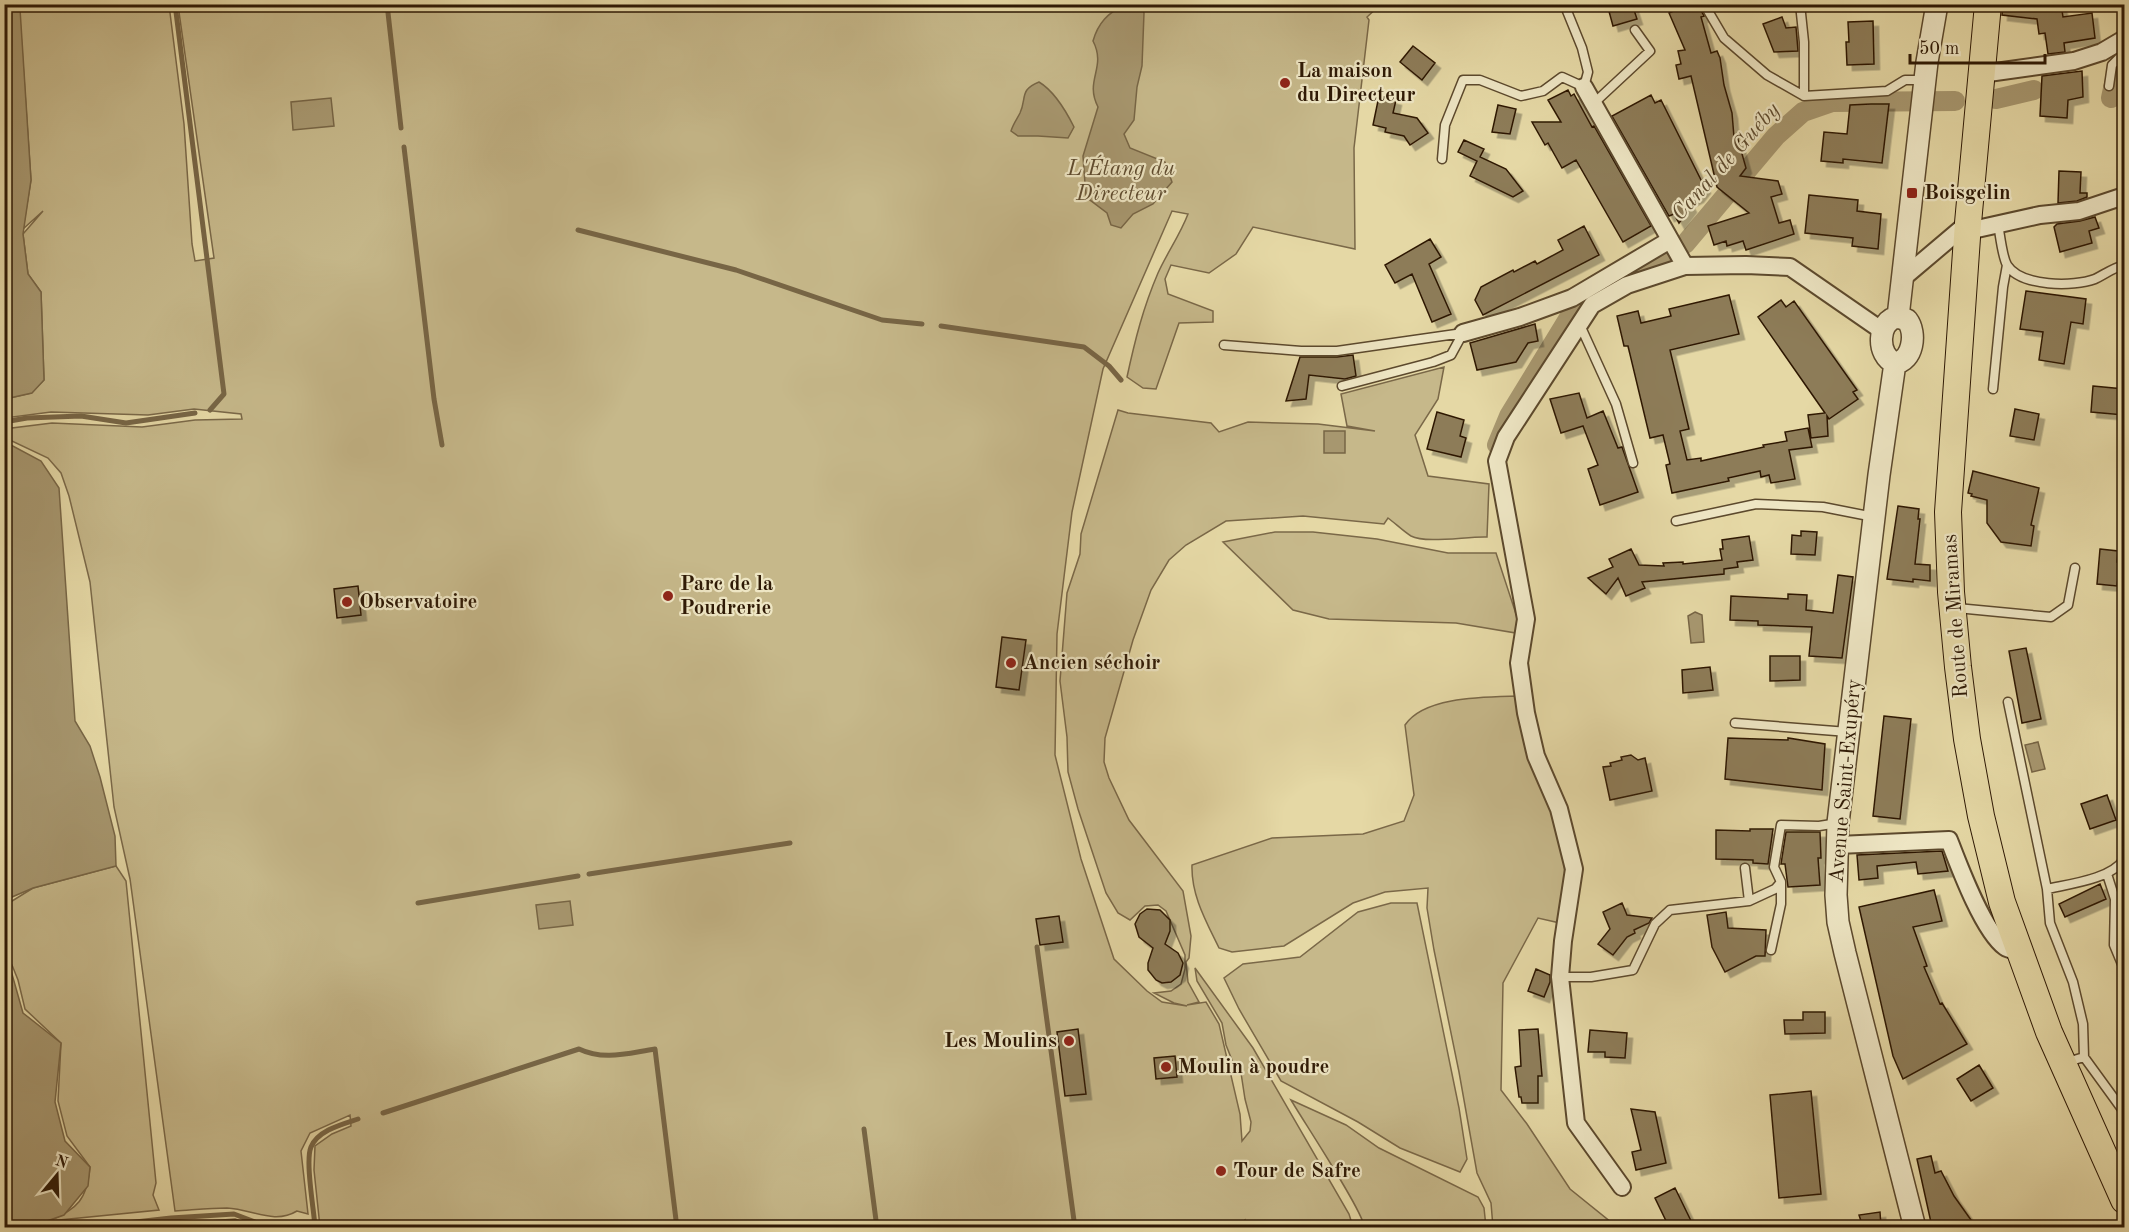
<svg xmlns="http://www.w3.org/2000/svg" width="2129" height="1232" font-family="'Old Standard TT',serif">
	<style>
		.green { fill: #c6b88a; stroke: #7a6848; stroke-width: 1.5 }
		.water { fill: #a7976f; stroke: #776545; stroke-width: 1.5 }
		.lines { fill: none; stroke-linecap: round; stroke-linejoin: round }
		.stream { stroke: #776545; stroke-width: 5 }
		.canal { stroke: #a7976f; stroke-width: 20 }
		.building { fill: #8d7c58; stroke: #2e1905; stroke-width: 1.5; filter: url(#shadow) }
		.service-casing { stroke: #5c492d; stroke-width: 11 }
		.minor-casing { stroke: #5c492d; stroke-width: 20 }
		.tertiary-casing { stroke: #5c492d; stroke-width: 24 }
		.primary-casing { stroke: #2e1905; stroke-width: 28 }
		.service { stroke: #eee6c4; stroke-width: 8 }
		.minor { stroke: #eee6c4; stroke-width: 16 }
		.tertiary { stroke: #eee6c4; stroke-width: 21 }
		.primary { stroke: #e5d8a5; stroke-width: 26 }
		.poi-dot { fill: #8f2418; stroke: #eee6c4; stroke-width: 2 }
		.labels { text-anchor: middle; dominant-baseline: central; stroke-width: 4.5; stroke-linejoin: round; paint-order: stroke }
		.poi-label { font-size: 21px; font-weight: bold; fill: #2e1905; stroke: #eee6c4; text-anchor: start }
		.street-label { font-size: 21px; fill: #2e1905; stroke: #eee6c4 }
		.water-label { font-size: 22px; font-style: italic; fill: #5e4b2f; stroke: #eee6c4 }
	</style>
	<defs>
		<filter id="shadow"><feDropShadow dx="5.5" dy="5.5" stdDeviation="0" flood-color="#0004"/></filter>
	</defs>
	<rect width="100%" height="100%" fill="#e5d8a5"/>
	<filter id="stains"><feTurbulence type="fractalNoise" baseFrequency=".00333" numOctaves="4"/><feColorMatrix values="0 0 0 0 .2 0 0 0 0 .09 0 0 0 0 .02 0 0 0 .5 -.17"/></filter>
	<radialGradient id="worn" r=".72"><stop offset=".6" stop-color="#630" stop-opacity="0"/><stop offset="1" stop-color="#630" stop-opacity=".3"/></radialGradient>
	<path class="green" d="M19 5H169L184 124 192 244 195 261 214 258 178 5H1380L1367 17 1369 20 1354 148 1355 249 1253 227 1236 254 1209 273 1171 265 1165 279 1168 294 1213 311V322L1179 323 1156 389 1143 388 1127 377C1135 340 1143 308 1158 273 1167 253 1180 235 1188 214L1172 211 1103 369 1072 512 1057 634 1055 755 1081 859 1114 959 1147 991 1162 1002 1187 1006 1174 1003 1154 993 1171 991 1181 984 1185 969V955L1166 911 1158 905 1145 906 1130 920 1118 913 1106 893 1078 809 1068 772 1067 737 1060 681 1067 593 1080 554 1081 534 1118 410 1128 413 1211 423 1219 432 1248 422 1318 424 1375 431 1347 426 1341 394 1444 367 1438 399 1415 435 1428 476 1489 484 1487 537C1468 536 1426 544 1411 536 1403 531 1395 523 1388 518L1384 524 1303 516 1226 521 1186 545 1169 560 1151 590 1133 640 1105 738 1104 762 1109 778 1129 820 1183 891 1191 936 1189 958 1186 962 1188 982 1199 1002 1187 1005 1206 1002 1219 1024 1240 1114 1242 1141 1250 1131 1251 1122 1245 1099 1241 1073 1234 1065 1226 1045 1222 1023 1197 981 1195 968 1253 1048 1349 1214 1353 1227H1247L1245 1220 1238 1228 320 1227 314 1170 315 1146 332 1134 351 1126 350 1115 310 1133 301 1151 308 1214 297 1211C274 1225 252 1209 227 1208 210 1208 192 1210 175 1211L130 879 114 807 90 582 69 496 61 473 48 458 12 441H5L4 429 52 423 142 427 195 420 242 419 241 414 194 409 148 415 51 412 5 418V399L31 393 44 380 41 292 28 274 23 234 43 211 23 229 31 180Z
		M1275 532H1313L1377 539 1448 553H1496L1517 617 1516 633 1456 623 1329 619 1293 610 1223 542Z
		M1518 696 1564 857 1566 901 1560 923 1538 918 1503 983 1501 1090 1527 1124 1570 1189 1611 1222 1622 1227H1493L1491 1203 1477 1173 1459 1072 1434 950 1427 908 1428 888 1385 892 1353 903 1284 946 1232 952 1219 948C1206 921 1191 895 1192 865L1272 838 1363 834 1404 821 1414 795 1405 725C1424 696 1486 697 1518 696Z
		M116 866 126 881 156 1183 153 1195 159 1210 49 1221C78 1209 87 1199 90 1167L67 1136 58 1101 61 1043 25 1009 18 980 12 965 5 955 4 906 33 888Z
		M1391 903H1417L1459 1108 1467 1159 1460 1172 1400 1148 1358 1122 1281 1081 1239 1009 1224 978 1243 964 1300 957 1358 912Z
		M1291 1100 1346 1125 1379 1148 1478 1197 1484 1208 1486 1227H1364C1365 1214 1302 1119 1291 1100Z
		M235 1219 256 1227H172L171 1224Z"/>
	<path class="water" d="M4 5H19L20 9 31 180 23 234 28 274 41 292 44 380 32 393 5 399Z
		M1124 5H1142L1144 13 1142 66 1137 87 1134 120 1124 134 1130 148 1165 162 1172 182 1153 204 1133 214 1121 228 1111 225 1107 213 1086 197 1083 156 1098 107C1084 80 1107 68 1093 41 1098 23 1108 13 1124 5Z
		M1039 82C1054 91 1066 111 1074 127L1068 138 1038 136H1018L1011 131C1013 124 1017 119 1020 113 1027 98 1019 90 1039 82Z
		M331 98 334 126 293 130 291 102Z
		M1324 431H1345V453H1324Z
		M5 445H11L41 461 59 488 75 721 90 746 100 777 115 836 116 866 33 888 5 900Z
		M1695 612 1702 615 1704 642 1691 643 1688 616Z
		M2038 742 2045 769 2032 772 2025 745Z
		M570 901 573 925 539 929 536 905Z
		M5 960 10 967 23 1013 61 1043 55 1102 65 1141 90 1167 88 1186 64 1215 30 1227H5Z"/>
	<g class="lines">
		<path class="stream" d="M175 4 224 394 210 410
			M387 4 401 128
			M404 147 434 399 442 445
			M578 230 736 270 882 320 922 324
			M941 326 1084 347 1109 366 1121 380
			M4 422 27 418 81 416 126 423 195 413
			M589 874 790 843
			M418 903 578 876
			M1037 947 1075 1228
			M383 1113 579 1049C604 1061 628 1053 655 1049L677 1228
			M864 1129 877 1228
			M82 1228 171 1218 234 1214 265 1226 315 1227C314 1210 305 1161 311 1147 318 1130 343 1124 358 1119"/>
		<path class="canal" d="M2111 98 2118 66 2124 61
			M1996 99 2034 90
			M1497 445 1509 416 1581 298 1685 244 1776 136 1803 112 1832 102 1955 101"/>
	</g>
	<path class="building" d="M1607 4H1632L1637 19 1613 26Z
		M1690 4 1698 5 1704 16 1701 17 1711 53 1717 51 1720 58 1724 85 1732 113 1734 137 1737 136 1746 168 1740 176 1778 181 1782 194 1771 197 1779 223 1790 220 1794 234 1746 250 1743 241 1727 246 1726 241 1714 245 1708 226 1749 213 1717 187 1691 76 1679 79 1676 65 1681 64 1678 51 1685 50 1669 13Z
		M2003 4H2061L2063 17 2092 13 2095 38 2064 43 2065 52 2048 54 2045 33 2039 34 2037 19 2002 15Z
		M1782 17 1786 28 1796 27 1798 51 1774 52 1763 24Z
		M1873 21 1874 64 1847 65 1846 42H1849L1848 22Z
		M1413 46 1435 63 1422 80 1400 62Z
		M2082 71 2083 97 2068 100 2067 118 2040 116 2042 76Z
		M1568 90 1571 96 1574 94 1592 127 1594 126 1651 226 1623 242 1576 160 1562 168 1548 143 1545 145 1532 122H1561L1548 100Z
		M1651 95 1655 103 1661 100 1705 188 1698 197 1688 202 1691 207 1679 223 1674 214 1669 216 1612 116Z
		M1379 96 1396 100 1393 113 1417 118 1428 133 1410 145 1404 136 1385 132 1386 128 1373 125Z
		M1871 104H1889L1882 163 1843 159V163L1821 161 1824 132 1847 134 1850 105Z
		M1498 105 1516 109 1510 134 1492 132Z
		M1464 140 1484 149 1480 157 1506 169 1523 191 1513 197 1470 176 1477 161 1458 152Z
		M2059 171 2081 172 2080 193H2087V197L2077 201 2058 203Z
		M1809 195 1858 200 1857 211 1881 214 1878 249 1852 246 1853 238 1805 233Z
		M2095 217 2099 228 2089 231 2092 243 2060 252 2054 227 2057 224 2080 221Z
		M1584 226 1599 255 1483 315 1475 300 1481 287 1513 270 1514 272 1535 261 1537 264 1563 250 1558 240Z
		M1430 239 1441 257 1429 264 1451 314 1432 322 1412 274 1395 283 1385 265Z
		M2026 291 2086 299 2083 324 2071 322 2064 364 2039 360 2043 332 2020 329Z
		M1729 295 1739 334 1670 350 1689 429 1680 431 1687 460 1701 458V461L1764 447 1763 445 1787 441 1785 432 1808 428 1812 447 1789 450 1795 479 1771 483 1769 475 1761 477 1760 471 1728 478 1729 481 1672 493 1666 465 1670 464 1663 435 1650 438 1628 346H1624L1617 316 1638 311 1641 323 1671 316 1669 309Z
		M1781 300 1786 307 1794 301 1857 390 1853 392 1858 399 1829 419 1827 416 1828 436 1811 438 1808 415 1825 413 1758 317Z
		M1535 324 1538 341 1528 343 1516 362 1477 370 1470 343Z
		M1353 355 1356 376 1345 379 1309 375 1306 399 1286 401 1300 357H1337Z
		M2093 386 2124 389V415L2091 412Z
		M1579 393 1587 418 1603 411 1618 448 1622 447 1638 492 1600 505 1588 469 1598 465 1583 426 1561 433 1550 399Z
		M2015 409 2039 414 2034 440 2010 436Z
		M1437 412 1464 420 1460 436 1466 438 1461 457 1427 449Z
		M1973 471 2039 488 2031 525 2034 526 2031 546 2001 542 1987 523V500L1971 496 1972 494 1968 493Z
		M1898 506 1919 509 1918 519H1920L1915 564 1930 565V581L1913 579V582L1887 579Z
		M1801 531 1817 532 1815 555 1791 554 1792 535 1801 536Z
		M1749 536 1753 560 1737 562 1738 567 1724 569V574L1642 582 1645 588 1626 596 1618 578 1606 594 1588 578 1613 567 1609 559 1631 549 1639 565 1664 566 1663 563 1683 562V564L1722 560 1720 549H1723L1722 540Z
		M2100 549 2118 551 2117 562H2120L2117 586 2097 584Z
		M1838 575 1853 577 1842 658 1809 656 1812 627 1758 625V621L1730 620 1731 596 1788 599V594L1807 595 1806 610 1833 613Z
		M358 586 361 615 337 618 334 589Z
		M1002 637 1026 640 1019 690 996 687Z
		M2026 648 2041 719 2022 723 2009 651Z
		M1770 656H1800V680L1770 681Z
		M1710 667 1713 690 1683 693 1682 670Z
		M1884 716 1911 719 1900 819 1873 816Z
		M1728 738 1788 740V738L1825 744 1822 790 1725 779Z
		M1631 755 1638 760 1645 758 1652 791 1610 800 1603 767 1611 766 1610 763 1622 760 1621 757Z
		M2107 795 2116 820 2090 829 2081 804Z
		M1750 829H1773L1768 864 1753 863V860L1716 859V830L1750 831Z
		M1786 832H1820L1821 858H1818L1820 885 1788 887 1785 864H1781Z
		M1942 851 1948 871 1918 874 1916 862 1877 866 1878 878 1859 880 1857 855Z
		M2100 884 2106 899 2065 917 2059 904Z
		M1934 890 1942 921 1913 927 1927 966 1924 967 1940 1004 1942 1003 1967 1044 1903 1079 1893 1056 1859 907Z
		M1622 903 1627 915 1652 918 1649 923 1634 930 1635 933 1627 937 1613 955 1598 944 1610 929 1603 912Z
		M1147 909 1160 910 1170 920V931L1165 944 1178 953 1183 963 1180 975 1171 982 1162 983 1156 980 1148 970V963L1153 948 1139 937 1135 924 1140 914Z
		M1726 912 1728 928 1766 930 1765 956H1756L1725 972 1712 947 1707 915Z
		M1059 916 1063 942 1040 945 1036 919Z
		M1536 969 1550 975V982L1544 997 1528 991Z
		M1803 1012H1825V1033L1785 1034 1784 1020H1803Z
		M1078 1029 1086 1094 1065 1096 1057 1032Z
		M1538 1029 1542 1076H1538V1103H1522L1521 1097H1519L1515 1067 1521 1066 1519 1030Z
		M1590 1030 1627 1033 1625 1058 1605 1057V1052H1588Z
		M1175 1056 1177 1077 1156 1079 1154 1058Z
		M1979 1065 1993 1088 1971 1101 1957 1079Z
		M1811 1091 1821 1194 1779 1198 1770 1095Z
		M1631 1109 1655 1112 1666 1163 1636 1170 1632 1152 1641 1150Z
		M1931 1156 1935 1173 1941 1171 1954 1196 1976 1227H1932L1917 1159Z
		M1675 1188 1694 1227H1669L1655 1198Z
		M1880 1212 1881 1227H1863L1859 1215Z"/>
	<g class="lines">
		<g class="service-casing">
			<path id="service" d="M1704 4 1724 38 1767 75 1804 96 1887 91 1905 80H1925
				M1800 4 1804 42V96
				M2109 86 2112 65 2124 53
				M1593 104 1650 51 1635 30
				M1442 159 1445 125 1463 80H1480L1521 96 1543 91 1562 77 1584 87 1588 72 1582 48 1567 11
				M1998 224C2000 234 2002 256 2007 265 2021 287 2074 287 2095 279 2105 274 2113 268 2124 265
				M1580 325 1616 404 1633 463
				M1224 345 1301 351H1337L1463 333
				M1342 386 1433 362 1451 355 1463 333
				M1993 389 2003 287 2007 265
				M1676 521 1756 504 1823 507 1874 517
				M1957 608 2051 617 2068 605 2075 568
				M2008 702 2047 889
				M1735 723 1848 732
				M1745 868 1749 901
				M2107 874 2115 899 2114 945 2124 969
				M1771 950 1781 904V882
				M1560 977H1591L1633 970 1655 924 1670 910 1749 901 1775 889 1781 882 1774 867 1781 825 1819 826 1838 823
				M2084 1057 2083 1024 2073 982 2050 923 2047 889C2069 884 2112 879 2124 859
				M2064 1063 2084 1057 2124 1112"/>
		</g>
		<g class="minor-casing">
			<path id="minor" d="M1981 74 2074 61 2102 52 2124 39
				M1584 87 1685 266
				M1968 231 2040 215 2079 211 2124 196
				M1903 278 1968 223
				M1463 333 1520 317 1572 298 1670 240
				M1838 845 1949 840C1959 866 1983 931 2005 947 2009 950 2015 950 2019 951
				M1622 1187 1576 1123 1560 977 1563 941 1574 869 1559 809 1536 756 1526 713 1519 663 1526 619 1497 461 1506 437 1592 305 1627 285 1685 266 1746 265 1790 267 1884 332"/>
		</g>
		<g class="tertiary-casing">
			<path id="tertiary" d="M1898 317 1927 62 1937 4
				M1898 317 1907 320C1917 333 1913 361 1895 363 1876 356 1877 320 1898 317Z
				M1895 363 1879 475 1838 823 1836 895 1838 922 1845 953 1915 1228"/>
		</g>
		<g class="primary-casing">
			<path id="primary" d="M1988 4 1968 223 1948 512 1951 592 1958 667 1967 739 1981 816 2002 902 2049 1032 2124 1200"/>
		</g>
		<use href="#service" class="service"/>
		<use href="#minor" class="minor"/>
		<use href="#tertiary" class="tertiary"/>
		<use href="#primary" class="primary"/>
	</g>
	<g class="poi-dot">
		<circle cx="1285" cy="83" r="6"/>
		<rect x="1906" y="187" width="12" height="12" rx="3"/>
		<circle cx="668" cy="596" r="6"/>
		<circle cx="347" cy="602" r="6"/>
		<circle cx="1011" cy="663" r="6"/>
		<circle cx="1069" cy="1041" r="6"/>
		<circle cx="1166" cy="1067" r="6"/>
		<circle cx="1221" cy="1171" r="6"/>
	</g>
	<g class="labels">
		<g class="poi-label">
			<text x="1297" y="71">La maison<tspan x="1297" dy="24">du Directeur</tspan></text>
			<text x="1924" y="193">Boisgelin</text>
			<text x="680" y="584">Parc de la<tspan x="680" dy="24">Poudrerie</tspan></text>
			<text x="359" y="602">Observatoire</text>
			<text x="1023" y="663">Ancien séchoir</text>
			<text x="1057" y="1041" text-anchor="end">Les Moulins</text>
			<text x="1178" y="1067">Moulin à poudre</text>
			<text x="1233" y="1171">Tour de Safre</text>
		</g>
		<g class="street-label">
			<text transform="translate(1956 616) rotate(-94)">Route de Miramas</text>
			<text transform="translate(1846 781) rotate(-85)">Avenue Saint-Exupéry</text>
		</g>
		<g class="water-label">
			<text transform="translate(1726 162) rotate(-48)">Canal de Guéby</text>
			<text x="1121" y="169">L'Étang du<tspan x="1121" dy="25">Directeur</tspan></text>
		</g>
	</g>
	<rect width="2129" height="1232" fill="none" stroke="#e5d8a5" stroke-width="24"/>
	<rect x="6" y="6" width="2117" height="1220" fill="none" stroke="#2e1905" stroke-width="3"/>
	<rect x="12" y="12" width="2105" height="1208" fill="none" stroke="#2e1905" stroke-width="1.5"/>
	<g transform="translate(57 1175) rotate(19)" stroke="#eee6c4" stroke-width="4.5" paint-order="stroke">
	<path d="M0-4.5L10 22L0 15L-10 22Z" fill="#2e1905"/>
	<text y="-9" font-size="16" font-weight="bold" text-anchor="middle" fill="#2e1905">N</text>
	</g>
	<path d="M1910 54v9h135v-9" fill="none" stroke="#2e1905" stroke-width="3"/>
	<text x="1919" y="54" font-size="18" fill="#2e1905" stroke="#eee6c4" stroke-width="4.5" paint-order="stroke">50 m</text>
	<rect width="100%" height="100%" filter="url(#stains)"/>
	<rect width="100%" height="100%" fill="url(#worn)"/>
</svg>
